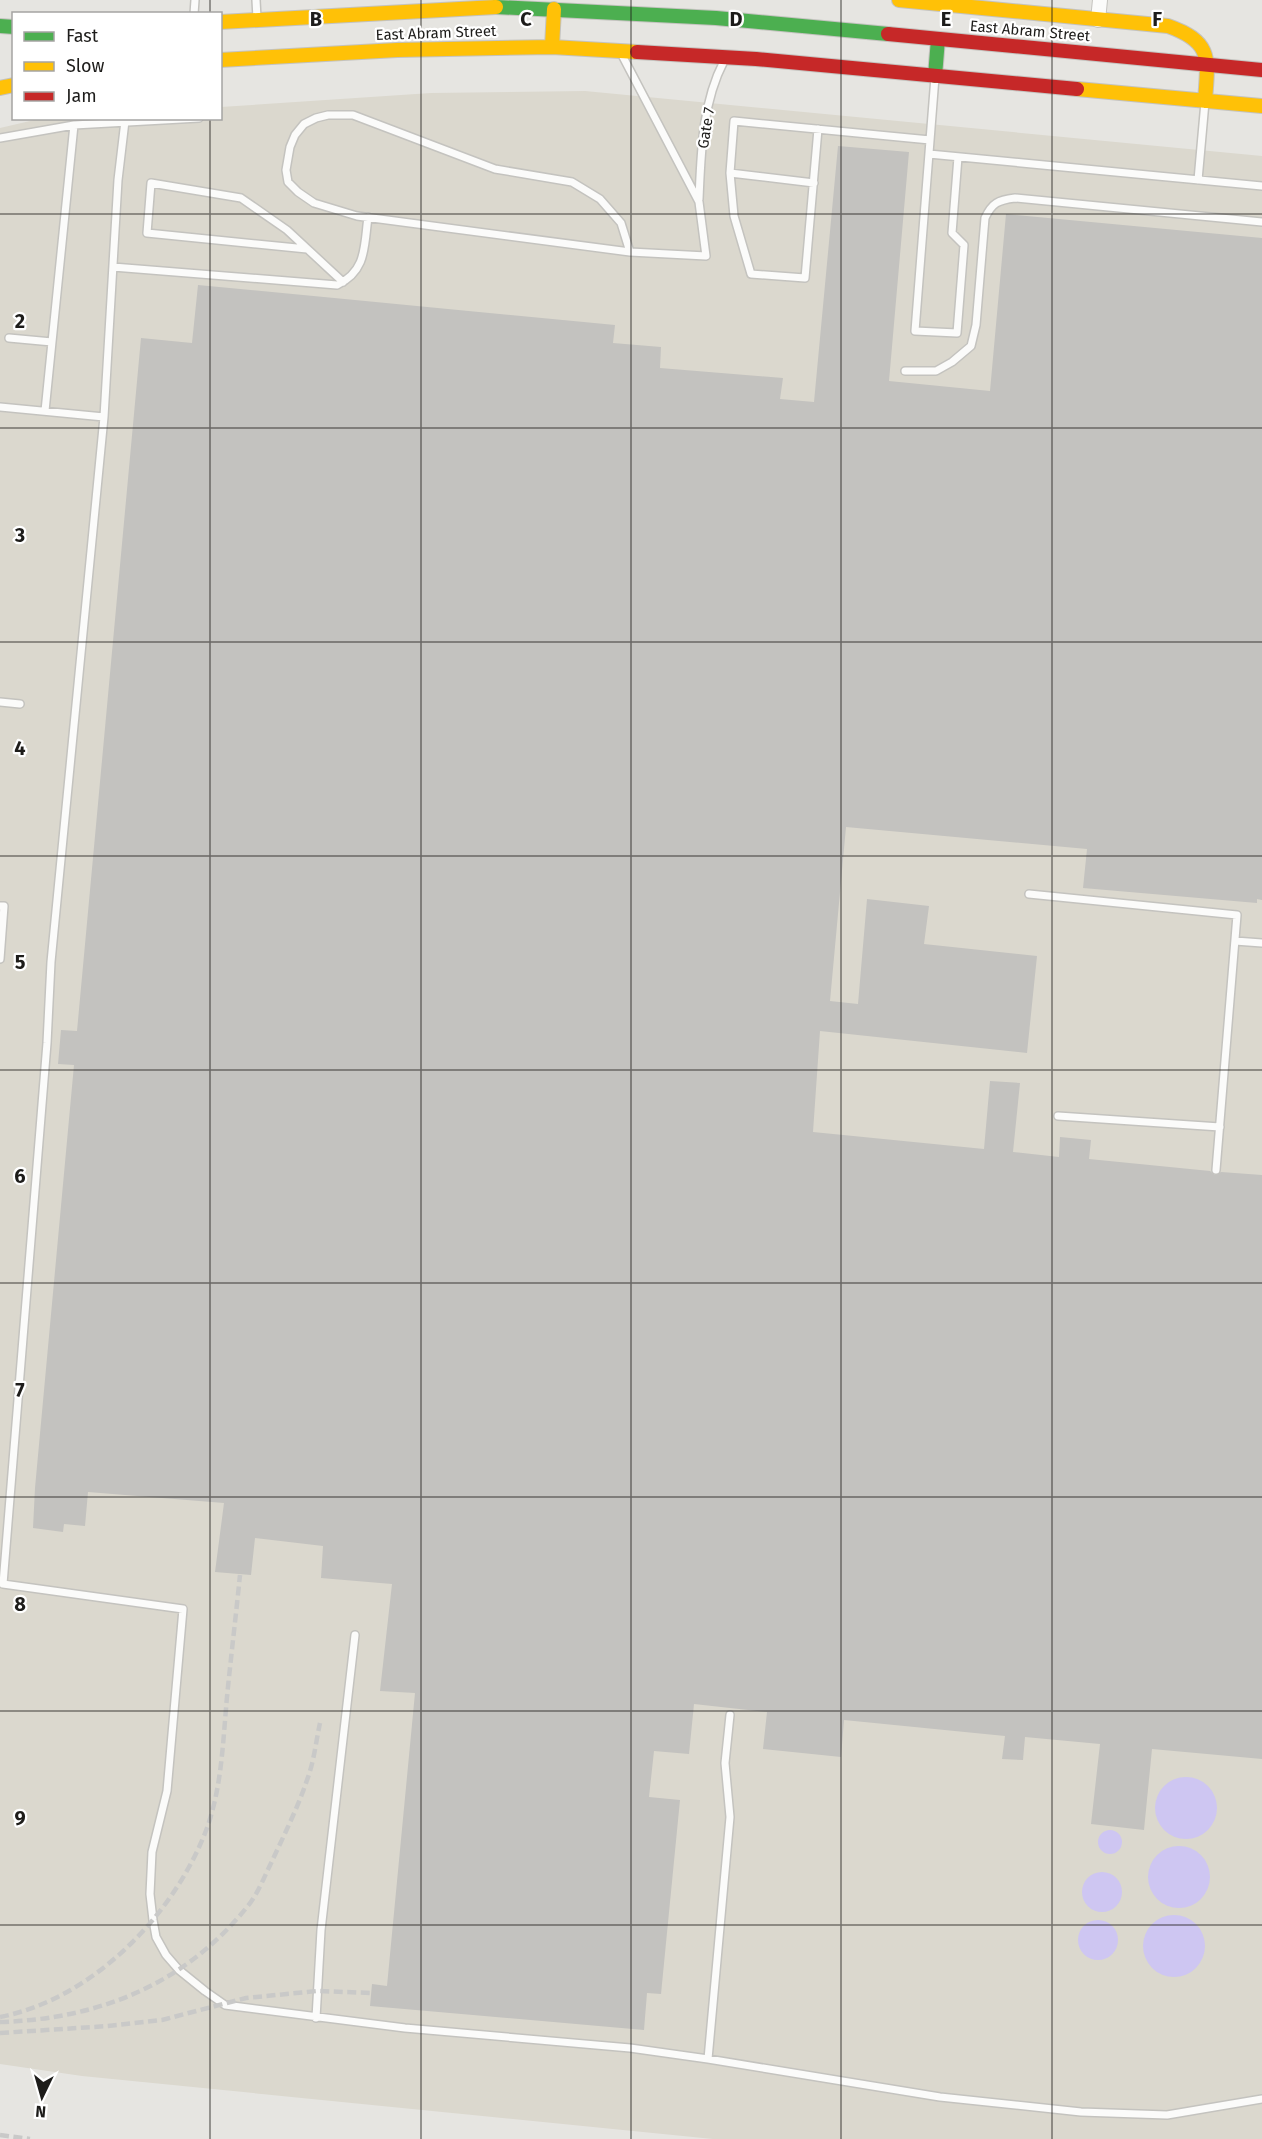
<svg xmlns="http://www.w3.org/2000/svg" width="1262" height="2139" font-family="'Fira Sans',sans-serif">
	<style>
		.built { fill: #dbd8ce }
		.water { fill: #cec6f2 }
		.building { fill: #c3c2bf }
		.lines { fill: none; stroke-linecap: round; stroke-linejoin: round }
		.lane-casing { stroke: #c4c3bf; stroke-width: 10 }
		.street-casing { stroke: #c4c3bf; stroke-width: 16 }
		.fast-casing { stroke: #c4c3bf; stroke-width: 16 }
		.slow-casing { stroke: #c4c3bf; stroke-width: 16 }
		.jam-casing { stroke: #c4c3bf; stroke-width: 16 }
		.lane { stroke: #fbfbfa; stroke-width: 7 }
		.street { stroke: #fbfbfa; stroke-width: 14 }
		.fast { stroke: #4caf50; stroke-width: 14 }
		.slow { stroke: #ffc107; stroke-width: 14 }
		.jam { stroke: #c62828; stroke-width: 14 }
		.rail { stroke: #c9c9c8; stroke-width: 4.5; stroke-dasharray: 9 4.5; stroke-linecap: butt }
		.grid { fill: none; stroke: #1d1c1a; stroke-width: 1.5; stroke-opacity: 0.55 }
		.labels { text-anchor: middle; dominant-baseline: central; stroke-width: 4.5; stroke-linejoin: round; paint-order: stroke }
		.street-label { font-size: 15px; fill: #1d1c1a; stroke: #fff }
		.grid-label { font-size: 20px; text-anchor: middle; font-weight: bold; fill: #1d1c1a; stroke: #fff; stroke-width: 4.5; stroke-linejoin: round; paint-order: stroke }
	</style>
	<rect width="100%" height="100%" fill="#e6e5e1"/>
	<path class="built" d="M585 91 1262 156V2139H713L82 2076 0 2064V128L43 118H220L221 107 431 93Z"/>
	<path class="water" d="M1155 1808a31 31 0 1 1 62 0a31 31 0 1 1-62 0Z
		M1098 1842a12 12 0 1 1 24 0a12 12 0 1 1-24 0Z
		M1148 1877a31 31 0 1 1 62 0a31 31 0 1 1-62 0Z
		M1082 1892a20 20 0 1 1 40 0a20 20 0 1 1-40 0Z
		M1143 1946a31 31 0 1 1 62 0a31 31 0 1 1-62 0Z
		M1078 1940a20 20 0 1 1 40 0a20 20 0 1 1-40 0Z"/>
	<path class="building" d="M838 146 909 152 889 381 990 391 1006 214 1262 238V900L1257 899V903L1083 888 1087 849 846 827 830 1001 858 1004 867 899 929 906 924 944 1037 956 1027 1053 820 1031 813 1132 984 1149 990 1081 1020 1083 1013 1152 1059 1157 1060 1137 1091 1140 1089 1159 1210 1171 1215 1175 1221 1172 1262 1175V1759L1152 1749 1144 1830 1091 1824 1100 1744 1025 1737 1023 1760 1002 1759 1005 1736 844 1720 841 1757 763 1749 767 1712 694 1704 689 1754 654 1751 649 1797 680 1800 661 1994 647 1993 644 2030 370 2006 372 1984 387 1986 415 1693 380 1691 392 1584 321 1578 323 1546 255 1538 251 1575 215 1572 224 1503 88 1492 85 1526 64 1524 63 1532 33 1528 35 1488 74 1065 58 1064 61 1030 77 1031 141 338 192 343 198 285 615 325 613 343 661 347 660 368 783 378 780 399 814 402Z"/>
	<g class="lines">
		<g class="lane-casing">
			<path id="lane" d="M256 0 257 18
				M194 14 195 0
				M622 55 699 202 706 256 630 252 357 216 314 203 298 192 288 182 286 170 290 147 295 135 304 124 316 118 328 115H353L495 169 572 182 600 199 621 223 630 252
				M935 77 915 331 957 333 964 245 952 233 958 157
				M125 121 118 180 104 417 51 962 47 1043 3 1584 183 1609 167 1791 152 1852 150 1894 153 1920 156 1937 166 1955 179 1970 205 1991 225 2005 405 2028 630 2048 708 2059 940 2097 1081 2112 1167 2115 1262 2099
				M818 129 805 278 751 274 734 216 730 173 734 121 930 140
				M0 138 74 125
				M929 154 1262 186
				M730 173 814 183
				M1198 180 1205 102
				M699 199C701 153 702 103 724 61
				M307 249 147 233 151 183 241 198 287 230 343 282
				M113 267 337 285C367 271 364 246 368 217
				M9 338 52 342
				M905 371H936L952 362 971 346 976 325 985 218C992 203 998 200 1015 198L1262 222
				M0 407 104 417
				M45 411 74 125 199 118
				M0 702 20 704
				M1029 894 1237 915 1216 1170
				M0 906H4L0 959
				M1235 941 1262 943
				M1058 1116 1220 1127
				M316 2018 321 1930 355 1635
				M708 2059 730 1817 725 1763 730 1715"/>
		</g>
		<g class="street-casing">
			<path id="street" d="M1098 20 1100 0"/>
		</g>
		<g class="fast-casing">
			<path id="fast" d="M496 7 716 18 888 34
				M0 26 14 27
				M935 76 938 39"/>
		</g>
		<g class="slow-casing">
			<path id="slow" d="M899 0 1168 26C1213 42 1208 59 1205 101
				M220 22 496 7
				M552 47 554 9
				M220 60 397 50 552 47 637 52
				M0 88 14 85
				M1077 89 1262 106"/>
		</g>
		<g class="jam-casing">
			<path id="jam" d="M888 34 1262 70
				M637 52 756 59 1077 89"/>
		</g>
		<use href="#lane" class="lane"/>
		<use href="#street" class="street"/>
		<use href="#fast" class="fast"/>
		<use href="#slow" class="slow"/>
		<use href="#jam" class="jam"/>
		<path class="rail" d="M0 2017C93 1999 175 1914 207 1828 222 1786 223 1740 227 1697 231 1656 236 1615 240 1575
			M0 2022C98 2019 184 1985 247 1907 258 1894 265 1875 273 1859 285 1833 298 1807 307 1780 314 1762 316 1741 320 1723
			M0 2033 108 2026 162 2020 246 1998 317 1991 371 1993
			M0 2135 30 2139"/>
	</g>
	<path class="grid" d="M210 0V14M421 0V2139M631 0V2139M841 0V2139M1052 0V2139M210 118V2139M0 214H1262M0 428H1262M0 642H1262M0 856H1262M0 1070H1262M0 1283H1262M0 1497H1262M0 1711H1262M0 1925H1262"/>
	<g class="labels">
		<g class="street-label">
			<text transform="translate(1030 31) rotate(5)">East Abram Street</text>
			<text transform="translate(436 33) rotate(-2)">East Abram Street</text>
			<text transform="translate(706 128) rotate(-81)">Gate 7</text>
		</g>
	</g>
	<g class="grid-label">
		<text x="316" y="26">B</text>
		<text x="526" y="26">C</text>
		<text x="736" y="26">D</text>
		<text x="946" y="26">E</text>
		<text x="1157" y="26">F</text>
		<text x="20" y="328">2</text>
		<text x="20" y="542">3</text>
		<text x="20" y="755">4</text>
		<text x="20" y="969">5</text>
		<text x="20" y="1183">6</text>
		<text x="20" y="1397">7</text>
		<text x="20" y="1611">8</text>
		<text x="20" y="1825">9</text>
	</g>
	<rect x="12" y="12" width="210" height="108" fill="#ffffff" stroke="#a5a4a3" stroke-width="1.5"/>
	<rect x="24" y="32" width="30" height="9" fill="#4caf50" stroke="#a5a4a3" stroke-width="1.5"/>
	<text x="66" y="42" font-size="18" fill="#1d1c1a">Fast</text>
	<rect x="24" y="62" width="30" height="9" fill="#ffc107" stroke="#a5a4a3" stroke-width="1.5"/>
	<text x="66" y="72" font-size="18" fill="#1d1c1a">Slow</text>
	<rect x="24" y="92" width="30" height="9" fill="#c62828" stroke="#a5a4a3" stroke-width="1.5"/>
	<text x="66" y="102" font-size="18" fill="#1d1c1a">Jam</text>
	<g transform="translate(42 2097) rotate(185)" stroke="#ffffff" stroke-width="4.5" paint-order="stroke">
	<path d="M0-4.5L10 22L0 15L-10 22Z" fill="#1d1c1a"/>
	<text y="-9" font-size="16" font-weight="bold" text-anchor="middle" fill="#1d1c1a">N</text>
	</g>
</svg>
